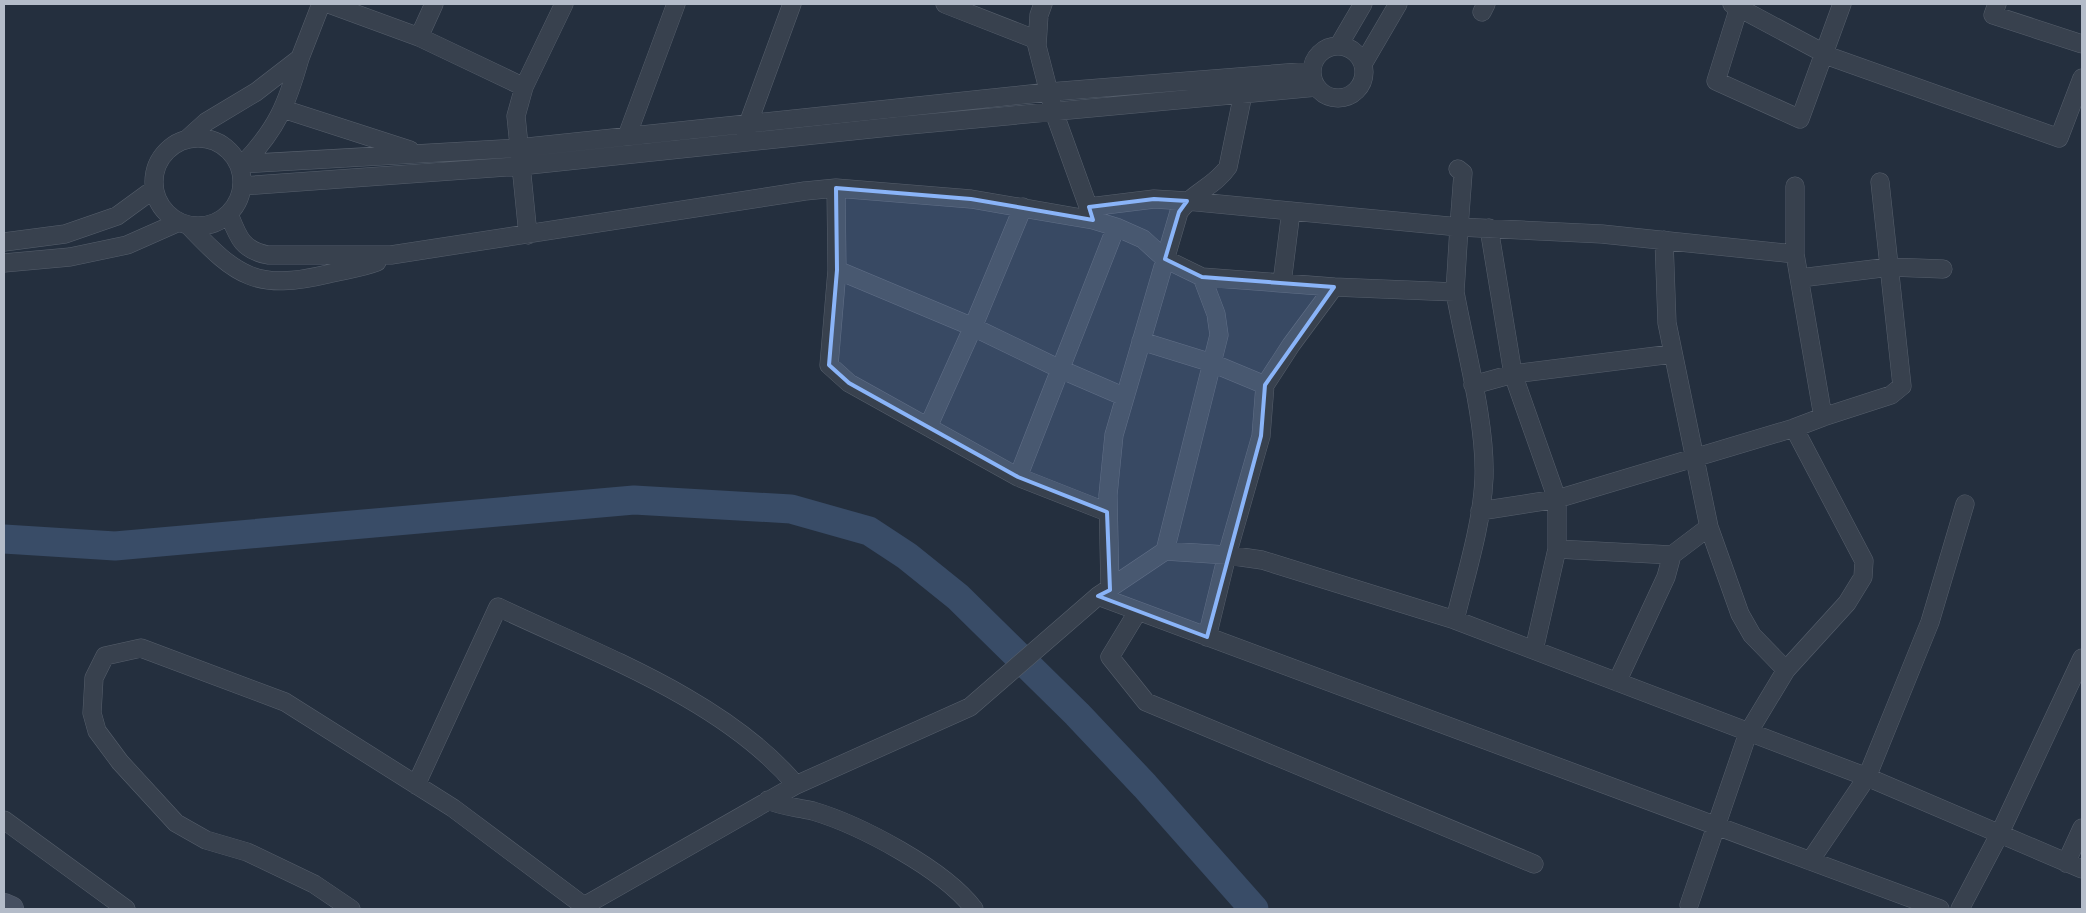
<svg xmlns="http://www.w3.org/2000/svg" width="2086" height="913" font-family="Cabin,sans-serif">
	<style>
		.lines { fill: none; stroke-linecap: round; stroke-linejoin: round }
		.river { stroke: #394c67; stroke-width: 29 }
		.street-casing { stroke: #565f6c; stroke-width: 19 }
		.secondary-casing { stroke: #565f6c; stroke-width: 26 }
		.street { stroke: #38414e; stroke-width: 18 }
		.secondary { stroke: #465061; stroke-width: 25 }
		.marked { fill: #8ab4f8; fill-opacity: 0.2; stroke: #8ab4f8; stroke-width: 4; stroke-linejoin: round }
	</style>
	<rect width="100%" height="100%" fill="#242f3e"/>
	<g class="lines">
		<path class="river" d="M4 539 115 546 634 500 791 509 869 531 907 556 958 597 1077 714 1145 786 1254 909"/>
		<g class="street-casing">
			<path id="street" d="M329 4 419 37 524 87
				M945 4 1037 40
				M1043 4 1039 15 1037 46 1054 112 1093 220 1116 227 1143 239 1165 259 1202 277 1216 314 1219 335 1212 363 1265 385 1261 436 1227 555 1207 637
				M1732 4 1831 57 2059 138 2082 78
				M1740 4 1716 81 1800 119 1842 4
				M1997 4 1993 15 2082 44
				M1482 12 1486 4
				M419 37 434 4
				M1339 45 1363 4
				M1312 72a26 26 0 1 1 52 0a26 26 0 1 1-52 0Z
				M300 58 321 4
				M1363 64 1398 4
				M283 109 410 150
				M746 134 748 124 792 4
				M627 136 676 4
				M154 182a44 44 0 1 1 88 0a44 44 0 1 1-88 0Z
				M186 140 206 122 256 92 300 58C287 104 277 129 243 164
				M239 164 518 148 1049 92 1312 71
				M242 186 520 166 899 126 1317 87
				M836 188 837 270 973 327 1060 369 1125 397
				M1089 207 1154 199 1187 201 1459 227 1463 173 1458 169
				M229 214C238 237 242 250 268 255H391L805 191 836 188 971 199 1093 220
				M189 226C237 277 257 291 328 274 344 270 362 268 377 262
				M1489 228 1513 374 1557 499V549L1534 650
				M528 235 516 116 524 87 564 4
				M4 242 65 234 117 216 154 189
				M4 263 70 257 127 245 179 222
				M837 270 829 365 849 383 1018 477
				M1202 277 1334 287
				M1800 278 1890 267 1943 269
				M1282 283 1291 211
				M1455 292C1465 348 1486 422 1484 478 1482 525 1466 574 1455 620
				M1141 341 1212 363 1165 551
				M1265 385 1291 345 1334 287 1455 292 1459 227 1602 234 1795 254V186
				M1473 385 1513 374 1672 354
				M1823 417 1891 395 1902 386 1880 182
				M928 427 973 327 1023 207
				M1480 511 1557 499 1794 428 1823 417 1795 254
				M1107 512 1018 477 1116 227
				M1557 549 1672 555
				M1110 590 1108 495 1114 435 1179 212C1192 193 1215 186 1228 167L1243 94
				M1098 596 1940 909
				M1138 611 1110 657 1146 702 1534 864
				M1786 670 1847 603 1863 577 1864 561 1794 428
				M1617 682 1666 577 1672 555 1709 527 1667 323 1664 240
				M416 785 498 607C597 654 725 700 796 785
				M768 800C783 807 797 807 813 811 860 825 944 869 974 909
				M4 820 126 909
				M1810 861 1867 777 1930 622 1965 504
				M2066 863 2082 828
				M1689 905 1748 733 1786 670 1752 635 1740 614 1709 527
				M351 909 314 884 247 852 206 840 176 823 120 762 97 731 92 713 94 678 105 656 141 648 285 702 453 808 584 906 796 785 970 707 1098 596 1165 551 1227 555 1262 560 1455 620 1867 777 2082 869
				M1960 909 1999 835 2082 658"/>
		</g>
		<g class="secondary-casing">
			<path id="secondary" d="M4 906 11 909"/>
		</g>
		<use href="#street" class="street"/>
		<use href="#secondary" class="secondary"/>
	</g>
	<path class="marked" d="M836 188 971 199 1093 220 1089 207 1154 199 1187 201 1179 212 1165 259 1202 277 1334 287 1265 385 1261 436 1207 637 1098 596 1110 590 1107 512 1018 477 849 383 829 365 837 270Z"/>
	<rect width="2086" height="913" fill="none" stroke="#b4bcc9" stroke-width="10"/>
</svg>
